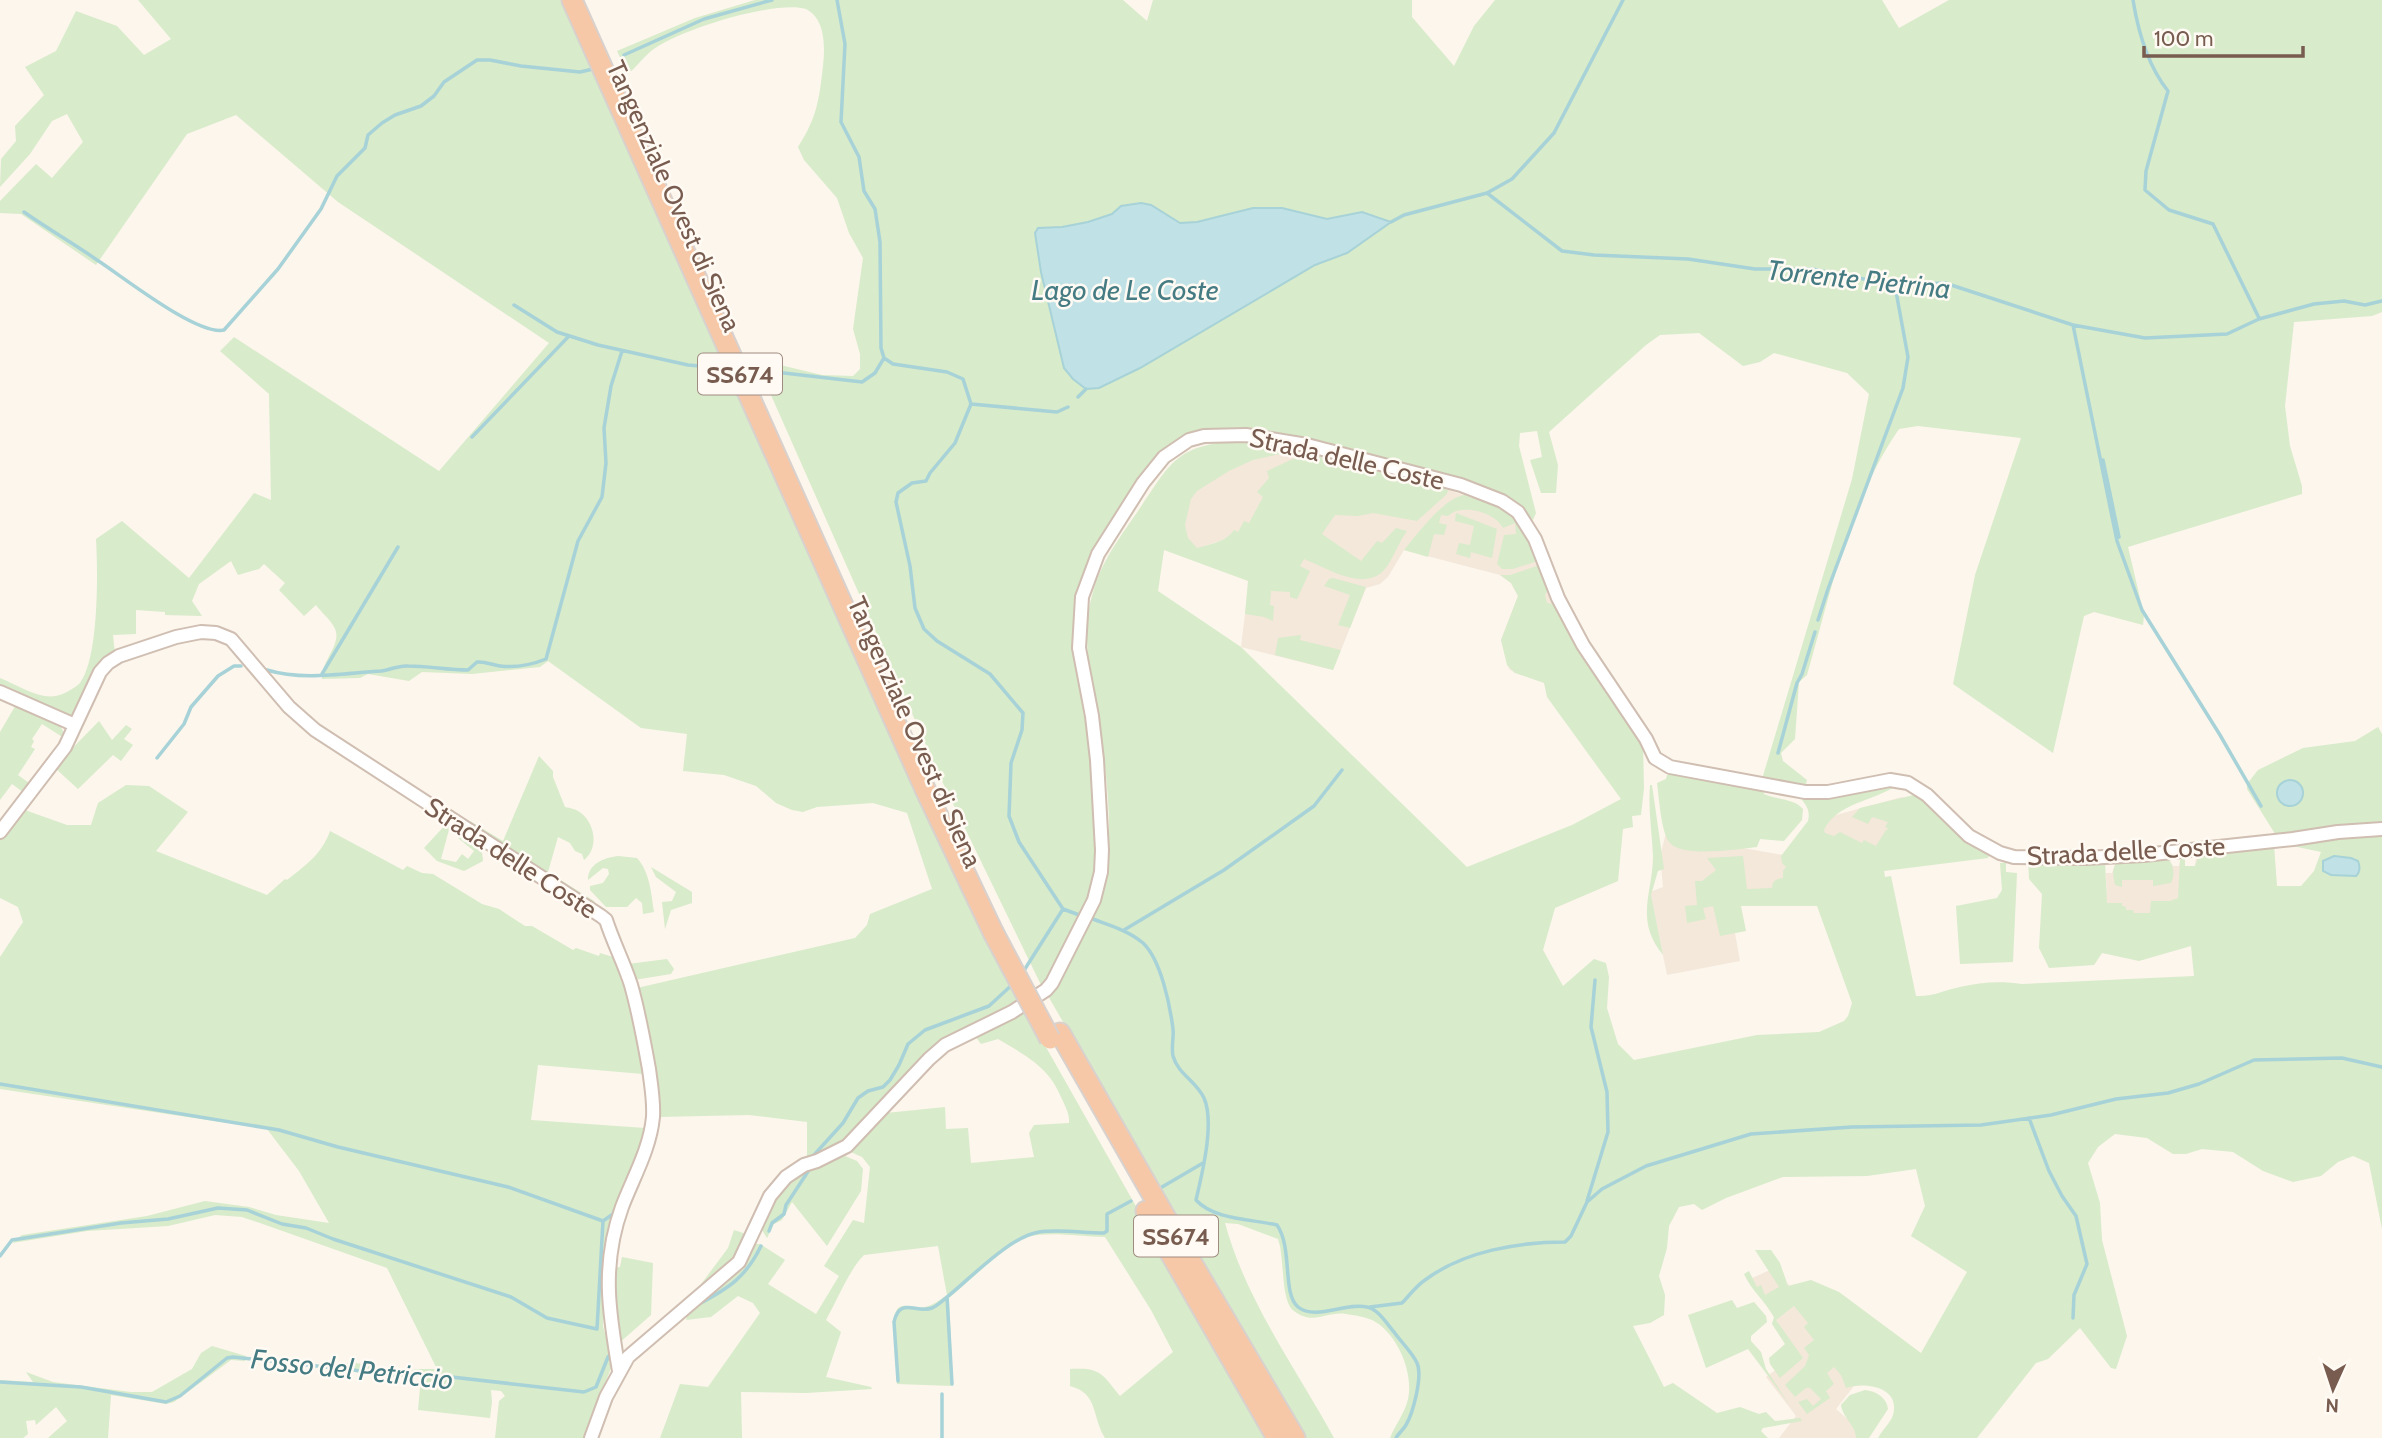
<svg xmlns="http://www.w3.org/2000/svg" width="2382" height="1438" font-family="Cabin,sans-serif">
	<style>
		.residential { fill: #f4e8db }
		.green { fill: #d8ebca; fill-rule: evenodd }
		.water { fill: #c0e2e6; stroke: #a7d2d8; stroke-width: 2 }
		.lines { fill: none; stroke-linecap: round; stroke-linejoin: round }
		.stream { stroke: #a7d2d8; stroke-width: 3.5 }
		.minor-casing { stroke: #cfbeb1; stroke-width: 16 }
		.trunk-casing { stroke: #d9d1ce; stroke-width: 23 }
		.minor { stroke: #fff; stroke-width: 12 }
		.trunk { stroke: #f6c8a7; stroke-width: 19 }
		.trunk-bridge-casing { stroke: #d9d1ce; stroke-width: 23; stroke-linecap: butt }
		.trunk-bridge { stroke: #f6c8a7; stroke-width: 19 }
		.labels { text-anchor: middle; dominant-baseline: central; stroke-width: 5; stroke-linejoin: round; paint-order: stroke }
		.shield { fill: #fffaf3; stroke: #a08b80; stroke-width: 2 }
		.shield-label { font-size: 24px; font-weight: bold; fill: #785c4f }
		.street-label { font-size: 26px; fill: #785c4f; stroke: #fffaf3 }
		.water-label { font-size: 28px; font-style: italic; fill: #457b83; stroke: #fffaf3 }
	</style>
	<rect width="100%" height="100%" fill="#fcf6ec"/>
	<path class="residential" d="M1264 443 1448 490 1494 505 1514 517 1523 529 1564 626 1515 673 1509 669 1501 640 1518 596 1511 583 1500 575 1404 550 1388 577 1380 584 1366 588 1333 670 1241 647 1249 581 1232 535 1220 541 1192 550 1170 545 1181 494Z
		M1679 783 1709 842 1789 856 1832 816 1902 797 1929 817 1826 906 1730 905 1740 961 1667 975 1650 892 1663 887 1660 856Z
		M2274 846 2279 922 2178 898 2174 900 2171 933H2107L2106 873H2112L2116 863 2168 858 2173 866H2179L2180 861 2185 855V866H2195L2196 858Z
		M1772 1269 1872 1363 1836 1409 1869 1438H1779L1796 1416 1766 1377 1797 1354 1750 1279Z"/>
	<path class="green" d="M138 0H563L1021 1001 942 1041 896 1084 844 1143 807 1161V1122L749 1115 658 1117 637 988 855 938 867 925 870 914 932 889 907 813 873 803 817 807 803 812 792 810 776 803 756 786 724 775 683 771 687 734 641 728 548 661 540 667 472 674 422 672 409 681 368 674 360 678 322 679C320 662 344 643 334 627 330 619 321 612 316 605L304 616 279 590 285 583 264 564 259 569 238 575 231 561 199 584 192 601 202 616 165 615V612L136 610V634L113 635 115 655 73 715 69 717 0 688V678C17 685 38 699 56 696 63 695 75 688 80 683 99 658 98 571 96 539L122 521 189 578 254 493 271 500 269 394 220 351 234 337 439 471 549 343 338 202 236 115 187 134 96 265 21 214 0 213V201L36 164 52 178 83 142 67 114 52 121 30 154 0 187 1 159 16 141 15 126 44 95 25 67 56 51 76 11 117 26 144 55 171 39Z
		M755 0H1123L1147 21 1153 0H1412V17L1454 66 1474 26 1495 0H1882L1899 28 1949 0H2382V312L2372 316 2294 322 2285 406 2290 446 2302 486V494L2128 547 2144 615 2143 625 2094 612 2084 616 2053 753 1953 684 1975 575 2021 438 1918 426 1899 429C1849 501 1831 592 1807 675L1799 682 1795 739 1781 753 1783 761 1807 780 1805 788 1762 779 1852 479 1869 394 1847 373 1774 353 1760 362 1743 366 1699 333 1660 335 1646 345 1549 432 1558 465 1556 493H1541L1530 460 1542 457 1537 431 1520 433 1519 446 1536 513 1533 520C1511 498 1485 487 1456 478L1250 431 1170 448 1081 586 1080 679 1093 758 1099 850 1093 889 1054 971 1042 987 942 781 755 359 822 375 853 376 860 369V354L853 329 863 258 849 233 837 198 804 160 798 147C817 117 819 101 823 66 825 48 826 19 806 9 774 0 678 30 651 51 643 58 636 67 628 74L617 51 695 18ZM1141 203 1151 205 1180 223 1197 222 1253 208H1282L1327 219 1362 212 1347 253 1315 265 1140 368 1039 228 1062 227 1088 222 1112 214 1121 206Z
		M1232 441 1264 443 1293 451 1253 460 1229 471 1197 491 1191 499 1185 525 1188 538 1197 548C1210 544 1226 542 1234 530L1238 532 1244 521 1249 523 1263 497 1257 492 1269 478 1267 471 1306 453 1448 490 1447 494 1417 521 1373 513 1358 516 1335 515 1322 534 1361 561 1377 541 1382 543 1396 528 1407 531C1398 543 1394 558 1385 569 1365 593 1327 568 1304 559L1300 566 1310 571 1297 599 1290 597V592L1271 591 1270 605 1274 606 1273 621 1264 617 1245 614 1248 581 1164 550 1158 591 1241 647 1467 867 1572 825 1621 799 1547 697 1544 683 1515 673 1507 665 1501 640 1518 596 1511 583 1500 575H1510L1540 565 1548 590 1545 595 1547 603 1554 604 1579 649 1643 745 1644 788 1641 815 1632 816 1633 827 1623 829 1618 881 1555 908 1543 950 1563 986 1594 959 1606 963 1609 977 1607 1008 1618 1044 1634 1060 1757 1035 1819 1032 1844 1021 1848 1016 1852 1003 1817 906H1741L1746 931 1720 936 1713 906 1703 908 1706 919 1687 923 1685 906 1697 905 1695 881H1702L1716 870 1707 858 1743 856 1747 889 1772 888C1772 881 1776 879 1783 878V871L1786 867 1782 863 1781 856 1808 821C1811 809 1805 804 1798 795L1878 784 1896 786C1873 801 1837 803 1824 830L1825 833 1834 836 1840 832 1862 843 1864 840 1876 846 1886 830 1889 829 1885 827 1888 822 1872 817 1868 824 1852 817 1860 808 1918 794 1990 853 1988 858 1884 871 1885 877 1891 876 1916 996C1933 997 1945 990 1960 987 1982 982 2000 981 2022 984L2194 976 2191 946 2139 961 2102 953 2094 965 2049 968 2039 948 2042 894 2029 879 2028 859 2105 861 2107 903H2122V906L2126 907V910H2133L2134 913H2150L2151 901H2170L2178 898 2180 861 2182 855H2185V866H2195L2199 855 2274 846 2277 886H2301L2314 871 2321 852 2288 845 2382 832V1229L2369 1163 2353 1156 2338 1162 2321 1176 2293 1182 2263 1171 2233 1152 2202 1149 2186 1154H2173L2147 1138 2115 1134 2098 1147 2088 1163 2100 1203 2102 1240 2127 1336 2116 1369 2111 1368 2080 1328 2048 1359 2036 1363 1977 1438H1878C1883 1428 1894 1421 1894 1409 1896 1386 1863 1382 1846 1388L1841 1375 1834 1367 1827 1373 1834 1384 1826 1391 1830 1398 1807 1414 1798 1402 1807 1399 1813 1406 1821 1399 1810 1388H1806L1795 1397 1785 1385 1805 1366 1809 1355 1804 1348 1814 1340 1804 1327 1808 1323 1794 1306 1776 1320 1803 1358 1780 1378 1770 1364 1769 1358 1785 1344 1772 1324 1774 1317C1765 1301 1751 1290 1744 1274L1749 1271 1757 1287 1761 1285 1765 1295 1779 1287 1755 1250H1771L1780 1263 1788 1286 1811 1280 1839 1292 1921 1353 1967 1272 1911 1236 1925 1206 1916 1169 1867 1176 1783 1177 1726 1198 1702 1210 1694 1204 1679 1207 1669 1226 1667 1248 1659 1276 1665 1295 1664 1315 1650 1323 1633 1326 1664 1387 1673 1383 1717 1413 1740 1407 1759 1414 1766 1412 1775 1421 1800 1418 1802 1421 1763 1428 1761 1431 1768 1438H1390C1395 1425 1405 1413 1408 1399 1414 1373 1397 1332 1372 1320 1365 1317 1354 1315 1346 1314 1326 1311 1314 1326 1294 1311 1280 1301 1285 1257 1278 1239L1238 1224 1225 1223C1246 1301 1296 1368 1334 1438H1302L1047 994 1099 902C1117 854 1107 773 1099 723 1091 681 1080 634 1093 592 1102 559 1124 532 1142 505 1171 462 1177 447 1232 441Z
		M1464 495C1509 510 1520 515 1538 561L1513 569H1502L1497 564 1504 535 1516 534 1515 523 1503 528C1495 512 1461 503 1448 516L1441 515 1439 523 1447 525 1444 535 1434 534 1428 557 1404 550C1417 534 1444 498 1464 495Z
		M1456 513 1497 529 1492 558 1471 552 1470 558 1456 554 1459 543 1470 545 1474 526 1455 521Z
		M1333 578 1366 587 1350 628 1338 625 1350 595 1324 586 1329 579Z
		M1301 635 1300 640 1341 650 1333 670 1275 655 1278 638Z
		M17 703C32 711 66 719 64 738L42 724 32 739 34 741 31 747 35 749 18 775 29 783 23 792 12 784 0 800V732Z
		M99 721 112 740 126 725 132 729 124 739 133 745 121 761 113 755 78 789 54 767Z
		M2378 727 2382 734V827L2277 837 2247 789V784L2258 770 2303 748 2355 741Z
		M539 756 553 771V777L565 807C570 808 576 809 581 813 595 824 599 848 584 860L582 854 575 851 570 843 558 837 548 872 594 901 600 914 469 827 470 821 503 841Z
		M1678 774 1762 787 1764 794C1777 800 1794 798 1803 809L1802 820 1784 841 1760 839 1757 847C1738 849 1683 858 1670 843 1661 833 1659 797 1657 783L1666 779 1667 775Z
		M126 785 149 786 188 812 156 851 267 895 285 879 287 880C306 865 322 854 330 831L403 870 407 866 422 873 433 874 482 904 499 909 525 926H532L573 950 576 948 599 956 600 953 613 957 628 1000 643 1074 538 1065 531 1120 645 1128 641 1150 605 1265 603 1326 612 1360 611 1368 584 1438H495L499 1401 505 1396 501 1391 491 1390 492 1402 490 1418 418 1410 421 1377H380L346 1369 345 1364 351 1362 405 1372 417 1369H437L387 1268 260 1223 242 1217 215 1215 168 1226 87 1231 12 1243 22 1235 147 1216 205 1201 249 1207 276 1215 329 1223 299 1171 267 1129 0 1089V957L23 922 18 907 0 898V839L22 809 67 825H91L98 803Z
		M1650 785H1652L1664 869 1658 871 1651 895 1663 955C1634 919 1653 893 1653 856 1652 832 1648 810 1650 785Z
		M448 822 450 826 441 859 456 862 462 854 468 859 474 851 458 838 460 832 485 848 482 852 483 861 464 871 437 861 424 848Z
		M618 856 637 858C650 873 651 892 654 912L643 914 642 903 636 898 627 907H606L590 890V886L603 883 609 874 608 869 603 868 588 880C588 864 603 858 618 856Z
		M2168 858C2174 866 2175 875 2171 883L2153 886V880H2122V887L2115 885C2113 876 2111 867 2119 860Z
		M2000 863H2006V872L2017 873 2013 962 1960 964 1956 906 1997 898 2002 890Z
		M651 867 692 892V903L671 910 665 929 662 902 672 901 676 892 656 877Z
		M667 959 674 969 671 974 634 980 628 964Z
		M1025 1010 1267 1438H1105C1091 1415 1099 1394 1070 1386V1369C1101 1367 1102 1374 1120 1396L1173 1352 1151 1310 1105 1237C1080 1237 1051 1231 1027 1237 1009 1242 966 1284 949 1298L953 1386 897 1384 893 1322C897 1296 909 1310 925 1307 932 1306 941 1299 947 1295L938 1246 864 1255C851 1267 836 1302 826 1320L841 1332 826 1377 871 1387 872 1389 806 1393 741 1392 742 1438H660L680 1384 708 1387 760 1313 753 1303 738 1296 711 1317 686 1320 688 1313 718 1290 742 1267 755 1244H760L785 1260 768 1284 816 1314 839 1276 824 1266 853 1220 864 1223 870 1167 862 1157 846 1150 862 1140 886 1113 945 1107 946 1129 968 1128 971 1163 1034 1157 1029 1133 1034 1125 1069 1123C1070 1114 1065 1106 1061 1097 1049 1067 1025 1055 998 1039L981 1044 975 1036 996 1027Z
		M845 1156 857 1161 863 1169 861 1191 827 1246 792 1202 782 1220 774 1224 767 1238 762 1230V1226L776 1196 794 1177Z
		M734 1230 746 1234 732 1262 696 1291 728 1248Z
		M622 1257 653 1263 651 1315 618 1344 613 1268 620 1267Z
		M1732 1300 1737 1308 1754 1302 1766 1316 1767 1322 1751 1336V1341L1761 1352 1766 1369 1789 1404 1748 1349 1706 1368 1688 1315Z
		M212 1346 246 1356 245 1361 231 1360 174 1402 166 1404 111 1395 108 1438H48L67 1421 56 1407 36 1425 35 1420 26 1421 28 1434 23 1438H0V1380L33 1382 26 1372 53 1382 131 1392H152L192 1369 201 1353Z
		M1865 1390C1876 1391 1887 1398 1888 1409L1869 1438H1856C1856 1426 1843 1418 1841 1405L1850 1395Z"/>
	<path class="water" d="M1141 203 1151 205 1180 223 1197 222 1253 208H1282L1327 219 1362 212 1391 222 1347 253 1315 265 1140 368 1099 388 1086 389 1073 379 1064 368 1041 272 1035 233 1038 228 1062 227 1088 222 1112 214 1121 206Z
		M2277 793a13 13 0 1 1 26 0a13 13 0 1 1-26 0Z
		M2334 856 2351 858 2358 861C2360 866 2361 871 2356 876L2331 875 2323 871V861Z"/>
	<g class="lines">
		<path class="stream" d="M837 0 845 44 841 122 859 157 864 191 875 209 880 242 881 348 884 358 893 364 947 372 963 379 971 404 955 443 930 473 926 481 912 483 898 493 896 502 910 566 915 608 924 629 937 641 990 674 1023 713 1022 730 1011 763 1009 816 1019 842 1063 909 1082 916
			M2133 0C2138 31 2148 66 2168 91L2146 171 2145 190 2169 210 2213 224 2259 318
			M624 55 704 19 772 0
			M1487 193 1512 179 1554 133 1623 0
			M24 212C48 229 73 243 97 260 122 276 197 336 224 330L278 269 321 209 337 176 365 148 368 135 382 123 395 115 421 106 434 96 444 82 477 60H490L521 66 580 72 593 69
			M1391 222 1404 215 1487 193 1562 251 1594 255 1688 259 1755 269H1812L1895 285 1945 283 2073 325 2145 338 2227 334 2259 319 2314 304 2344 301 2365 305 2382 301
			M514 305 557 332 598 345 688 365 723 368
			M2073 325 2117 541 2142 610 2220 735 2261 806
			M775 372 862 382 875 373 884 358
			M1078 397 1086 389
			M971 404 1057 412 1068 407
			M472 437 569 336
			M2103 460 2119 537
			M1818 620 1828 589 1903 388 1908 357 1895 286
			M267 670C303 681 345 673 381 671 390 670 399 665 408 666 428 666 448 670 468 670L477 662C485 661 492 665 500 666 516 668 531 665 546 659L578 541 602 497 606 463 604 428 611 386 622 351
			M322 674 398 547
			M1778 753 1797 683 1802 674 1815 632
			M157 758 184 724 191 707 218 676 234 666H241
			M1090 918C1108 925 1128 930 1143 943 1161 960 1170 1005 1173 1029 1174 1038 1171 1047 1173 1056 1178 1074 1196 1081 1204 1098 1215 1123 1202 1174 1196 1200 1214 1220 1252 1219 1277 1225 1293 1248 1282 1294 1298 1307 1316 1321 1345 1302 1367 1307 1378 1309 1387 1324 1394 1332 1401 1342 1412 1352 1417 1363 1423 1376 1413 1413 1406 1425 1403 1430 1398 1434 1396 1438
			M1124 930 1224 870 1314 806 1342 770
			M1023 972 1063 909
			M0 1084 279 1130 338 1147 508 1187 603 1221 597 1329
			M2029 1118 2049 1171 2062 1196 2076 1216 2087 1264 2074 1295 2073 1318
			M814 1155 843 1123 858 1098 868 1091 883 1087 890 1080 899 1065 908 1044 925 1030 989 1006 1014 983
			M1162 1187 1203 1163
			M1587 1201 1608 1132 1607 1092 1591 1027 1595 980
			M603 1221 613 1214 615 1209
			M769 1231 772 1223 784 1214 786 1205 809 1170
			M0 1256 12 1240 121 1223 168 1219 218 1208 247 1210 282 1224 306 1228 333 1239 511 1297 547 1318 597 1329
			M699 1304C729 1288 746 1277 761 1246
			M1370 1307 1402 1303C1409 1296 1416 1286 1425 1280 1464 1251 1518 1242 1565 1242L1571 1236 1587 1202 1602 1189 1646 1166 1751 1134 1852 1127 1981 1125 2051 1115 2116 1099 2168 1093 2199 1084 2254 1060 2342 1058 2382 1067
			M898 1381 894 1322C900 1296 916 1314 932 1308 937 1306 942 1301 946 1298
			M0 1382 81 1387 166 1402 180 1396 227 1358 233 1357 354 1370 379 1375 425 1374 584 1392 596 1387 608 1357 611 1354
			M952 1384 947 1297C971 1278 1009 1237 1039 1232 1059 1229 1083 1233 1104 1233L1107 1231V1214L1131 1201
			M942 1394V1438"/>
		<g class="minor-casing">
			<path id="minor" d="M0 692 75 725
				M0 832 65 747 100 672 108 663 119 656 176 637 201 632 216 633 231 639 289 707 315 730 601 916 606 920C613 942 624 963 631 985 639 1013 644 1041 649 1069 651 1085 654 1100 653 1117 650 1149 633 1178 622 1207 601 1265 609 1313 619 1371
				M591 1438 606 1397 628 1357 739 1262 770 1196 786 1177 804 1165 817 1161 847 1146 929 1059 945 1045 1012 1012 1046 990 1052 983 1094 900 1101 872 1102 850 1097 760 1092 716 1079 648 1082 597 1098 554 1143 483 1164 457 1189 440 1204 436 1246 435 1307 445 1461 485 1502 501 1518 512 1535 539 1558 598 1583 645 1646 739 1655 758 1670 767 1805 792H1828L1890 780 1908 783 1927 795 1969 836 2000 853 2014 857 2085 858 2144 855 2293 839 2338 832 2382 829"/>
		</g>
		<g class="trunk-casing">
			<path id="trunk" d="M572 0 926 791 993 932
				M1060 1033 1183 1248 1295 1438
				M1146 1211 1277 1438"/>
		</g>
		<use href="#minor" class="minor"/>
		<use href="#trunk" class="trunk"/>
		<g class="trunk-bridge-casing">
			<path id="trunk-bridge" d="M993 932 1050 1039"/>
		</g>
		<use href="#trunk-bridge" class="trunk-bridge"/>
	</g>
	<g class="labels">
		<g class="shield">
			<rect x="698" y="353.5" width="84" height="41" rx="5"/>
			<rect x="1134" y="1215.5" width="84" height="41" rx="5"/>
		</g>
		<g class="shield-label">
			<text x="740" y="374">SS674</text>
			<text x="1176" y="1236">SS674</text>
		</g>
		<g class="street-label">
			<text transform="translate(674 196) rotate(66)">Tangenziale Ovest di Siena</text>
			<text transform="translate(1347 459) rotate(13)">Strada delle Coste</text>
			<text transform="translate(915 732) rotate(66)">Tangenziale Ovest di Siena</text>
			<text transform="translate(2126 851) rotate(-3)">Strada delle Coste</text>
			<text transform="translate(511 858) rotate(33)">Strada delle Coste</text>
		</g>
		<g class="water-label">
			<text transform="translate(1859 279) rotate(6)">Torrente Pietrina</text>
			<text x="1125" y="290">Lago de Le Coste</text>
			<text transform="translate(352 1369) rotate(6)">Fosso del Petriccio</text>
		</g>
	</g>
	<g transform="translate(2333 1389) rotate(183)" stroke="#fffaf3" stroke-width="5" paint-order="stroke">
	<path d="M0-5L12 26L0 18L-12 26Z" fill="#785c4f"/>
	<text y="-10" font-size="19" font-weight="bold" text-anchor="middle" fill="#785c4f">N</text>
	</g>
	<path d="M2144 46v10h159v-10" fill="none" stroke="#785c4f" stroke-width="3.5"/>
	<text x="2154" y="46" font-size="21" fill="#785c4f" stroke="#fffaf3" stroke-width="5" paint-order="stroke">100 m</text>
</svg>
